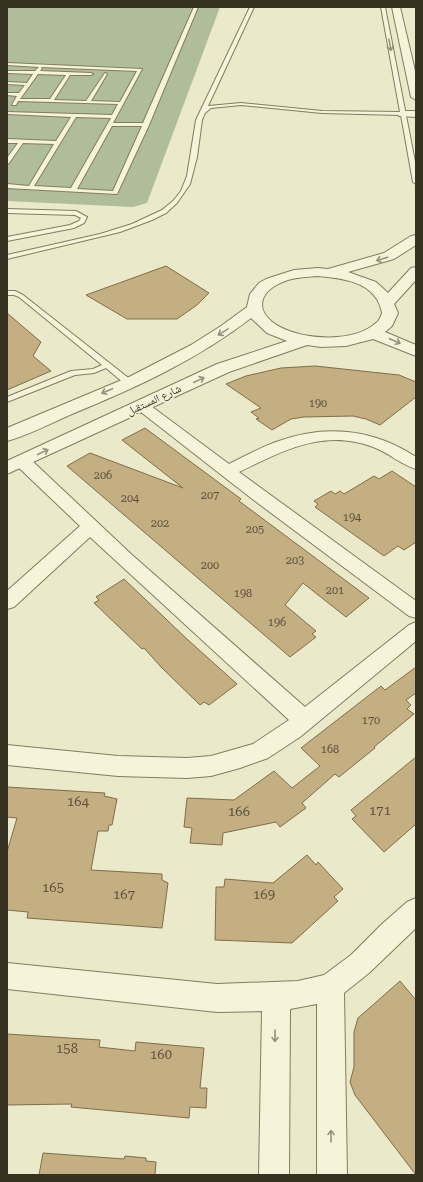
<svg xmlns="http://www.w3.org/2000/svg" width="423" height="1182" font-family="'Roboto Serif','Noto Naskh Arabic',serif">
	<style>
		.cemetery { fill: #b0bd9b }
		.building { fill: #c4af83; stroke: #816d48 }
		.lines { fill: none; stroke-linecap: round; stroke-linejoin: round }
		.service-casing { stroke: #847c5f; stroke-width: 2 }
		.minor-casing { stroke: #847c5f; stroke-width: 2 }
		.tertiary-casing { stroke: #847c5f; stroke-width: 2 }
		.service { fill: #f5f4db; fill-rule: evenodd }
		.minor { fill: #f5f4db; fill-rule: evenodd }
		.tertiary { fill: #f5f4db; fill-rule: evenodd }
		.oneway { stroke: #96927e }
		.labels { text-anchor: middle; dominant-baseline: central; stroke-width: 4; stroke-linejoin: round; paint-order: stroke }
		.far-street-label { font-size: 11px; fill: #363121; stroke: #f2f1d7 }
		.number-label { font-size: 11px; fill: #5a503a }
		.near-number-label { font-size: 13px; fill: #5a503a }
	</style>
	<rect width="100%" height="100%" fill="#eae9c9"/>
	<path class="cemetery" d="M7 7H220L147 203 133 207 7 201Z"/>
	<path class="building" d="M166 266 209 293 197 305 177 319H127L86 295Z
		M7 313 41 342 33 356 51 371 7 390Z
		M315 366 399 375 416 382V397L380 425 366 419 353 416 304 417 291 419 272 430 256 419 259 418 251 412 261 408 226 384 246 376 281 368Z
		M145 428 241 499 239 501 369 598 346 617 303 583 285 605 316 631 312 634 316 637 290 657 67 466 90 453 183 488 122 440Z
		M392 471 416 487V542L404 550 398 546 384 556 315 507 318 504 314 501 331 491 335 494 340 491 344 494 374 476 379 479Z
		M124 579 188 640 237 684 209 705 204 702 200 705 161 667 144 648 142 649 94 603 99 600 96 597Z
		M416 667V693L406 700 411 705 407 709 414 714 374 747 375 748 339 777 335 774 302 803 306 808 280 827 276 822 223 833 222 845 190 843 192 828 184 827 187 798 234 800 274 771 292 788 320 766 301 748 381 686 385 690Z
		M416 757V824L384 852 352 819 356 816 351 810Z
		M7 787 105 793 104 796 117 799 112 825H109L108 831H98L91 870 162 874V880L168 883 162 928 27 918 28 912 7 910V852L17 818 7 817Z
		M307 855 316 865 318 862 343 889 334 897 338 901 292 943 215 940 216 887H224L225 879 273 883Z
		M400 981 416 1000V1175L355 1095 350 1082 354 1067V1032L358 1018Z
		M7 1034 100 1040 99 1047 135 1051 136 1042 204 1048 200 1088H207L206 1108 190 1107 189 1118 71 1107 72 1104 7 1105Z
		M43 1153 124 1159 125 1156 146 1158V1161L156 1162 155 1175H39Z"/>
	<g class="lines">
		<g class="service-casing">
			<path id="service" d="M194 7H198L149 125 117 194 7 188V184L29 186 54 144 23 143 9 163 7 164V158L18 143H7V139L56 141 71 117 7 114V112L112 115 118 104 18 101 16 105H12L17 96 7 95V93H19L25 85 7 84V82L27 83 33 74 7 73V71H35L39 67 7 65V63L142 69 113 123H143ZM41 67 137 71 120 102 91 101 107 74 105 73 86 101 54 100 70 75H91L93 74 91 73 40 71 42 68ZM38 74 66 75 50 99H20ZM76 117 111 118 71 188 34 186ZM112 126H142L113 191 77 189Z
				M250 7H254L208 106 241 103 322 111 400 112 381 7H385L416 167V184L413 182 401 115 322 113 241 105 211 108 205 113 202 120 197 157 190 184 177 203 166 213 152 220 120 232 7 259V255L100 234 132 224 162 210 173 201 181 191 187 176 196 120Z
				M7 209 76 211 87 217 84 223 74 228 7 241V237L70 225 79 221 81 218 75 215 7 213Z
				M7 291H15L23 295 131 380V384H125L106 368 94 373 75 375 7 402V397L71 371 93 369 102 365 19 297 14 295H7Z"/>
		</g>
		<g class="minor-casing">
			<path id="minor" d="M142 401 147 403 229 464C245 456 261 447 279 441 326 424 374 429 416 457V469C401 465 388 452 373 447 324 428 282 451 239 472L416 601V618L409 616 251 498 137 409 134 406 137 403Z
				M22 456 28 457 131 554 305 707 409 625 416 622V641L300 737 268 758 240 768 211 776 187 778 118 776 7 765V745L118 756 187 758 211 756 253 744 289 720 90 537 14 607 7 609V591L80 526 16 465 14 461 16 457Z
				M416 898V928L369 973 344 993 347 1175H317V1004L290 1009 289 1175H259L262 1011 217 1012 7 989V963L217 984 298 981 324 975 351 955 382 924 407 902Z"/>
		</g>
		<g class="tertiary-casing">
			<path id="tertiary" d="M392 7H400L416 75V100L411 97Z
				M403 111H416V117L399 116 398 114 399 112Z
				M416 235V245L394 259 348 272 376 282 388 293 411 268 416 267V280L394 304 398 313 392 326 385 332 416 345V356L373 339 346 346 321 347 307 345 229 372 7 474V461L217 364 287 341 267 333 251 318C197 360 135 388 72 414 51 423 29 435 7 441V428L129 377 191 345 221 326 247 307 250 294 259 283 266 279 294 270 318 268 328 269 384 253 411 236ZM318 276C337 278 364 280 376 298 379 302 381 308 382 313 381 316 379 321 376 323 354 343 304 340 280 327 253 312 258 291 285 281 295 277 307 277 318 276Z"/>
		</g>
		<use href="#service" class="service"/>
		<use href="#minor" class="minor"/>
		<use href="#tertiary" class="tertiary"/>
	</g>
	<defs><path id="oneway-shaft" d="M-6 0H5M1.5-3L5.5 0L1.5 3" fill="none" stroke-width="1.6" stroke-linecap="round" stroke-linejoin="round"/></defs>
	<g class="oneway">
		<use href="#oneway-shaft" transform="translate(390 45) rotate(79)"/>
		<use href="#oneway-shaft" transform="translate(382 259) rotate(163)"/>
		<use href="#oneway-shaft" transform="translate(223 332) rotate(149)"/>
		<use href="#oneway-shaft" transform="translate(395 341) rotate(23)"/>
		<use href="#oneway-shaft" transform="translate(199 380) rotate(-25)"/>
		<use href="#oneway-shaft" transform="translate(107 391) rotate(157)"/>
		<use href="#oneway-shaft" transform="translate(43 452) rotate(-25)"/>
		<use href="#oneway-shaft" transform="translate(275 1036) rotate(91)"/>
		<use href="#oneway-shaft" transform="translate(331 1136) rotate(-90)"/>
	</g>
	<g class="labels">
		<g class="far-street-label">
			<text transform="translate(154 400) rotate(-25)">شارع المستقبل</text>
		</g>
		<g class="number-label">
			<text x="318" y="403">190</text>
			<text x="103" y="475">206</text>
			<text x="210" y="495">207</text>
			<text x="130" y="498">204</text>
			<text x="352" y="517">194</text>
			<text x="160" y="523">202</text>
			<text x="255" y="529">205</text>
			<text x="295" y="560">203</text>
			<text x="210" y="565">200</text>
			<text x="335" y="590">201</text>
			<text x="243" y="593">198</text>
			<text x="277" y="622">196</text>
			<text x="371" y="720">170</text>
			<text x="330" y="749">168</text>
		</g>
		<g class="near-number-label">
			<text x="78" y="801">164</text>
			<text x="380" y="810">171</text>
			<text x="239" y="811">166</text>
			<text x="53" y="887">165</text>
			<text x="124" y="894">167</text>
			<text x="264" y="894">169</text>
			<text x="67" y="1048">158</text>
			<text x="161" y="1054">160</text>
		</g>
	</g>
	<rect width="423" height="1182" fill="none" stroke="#363121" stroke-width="16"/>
</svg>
